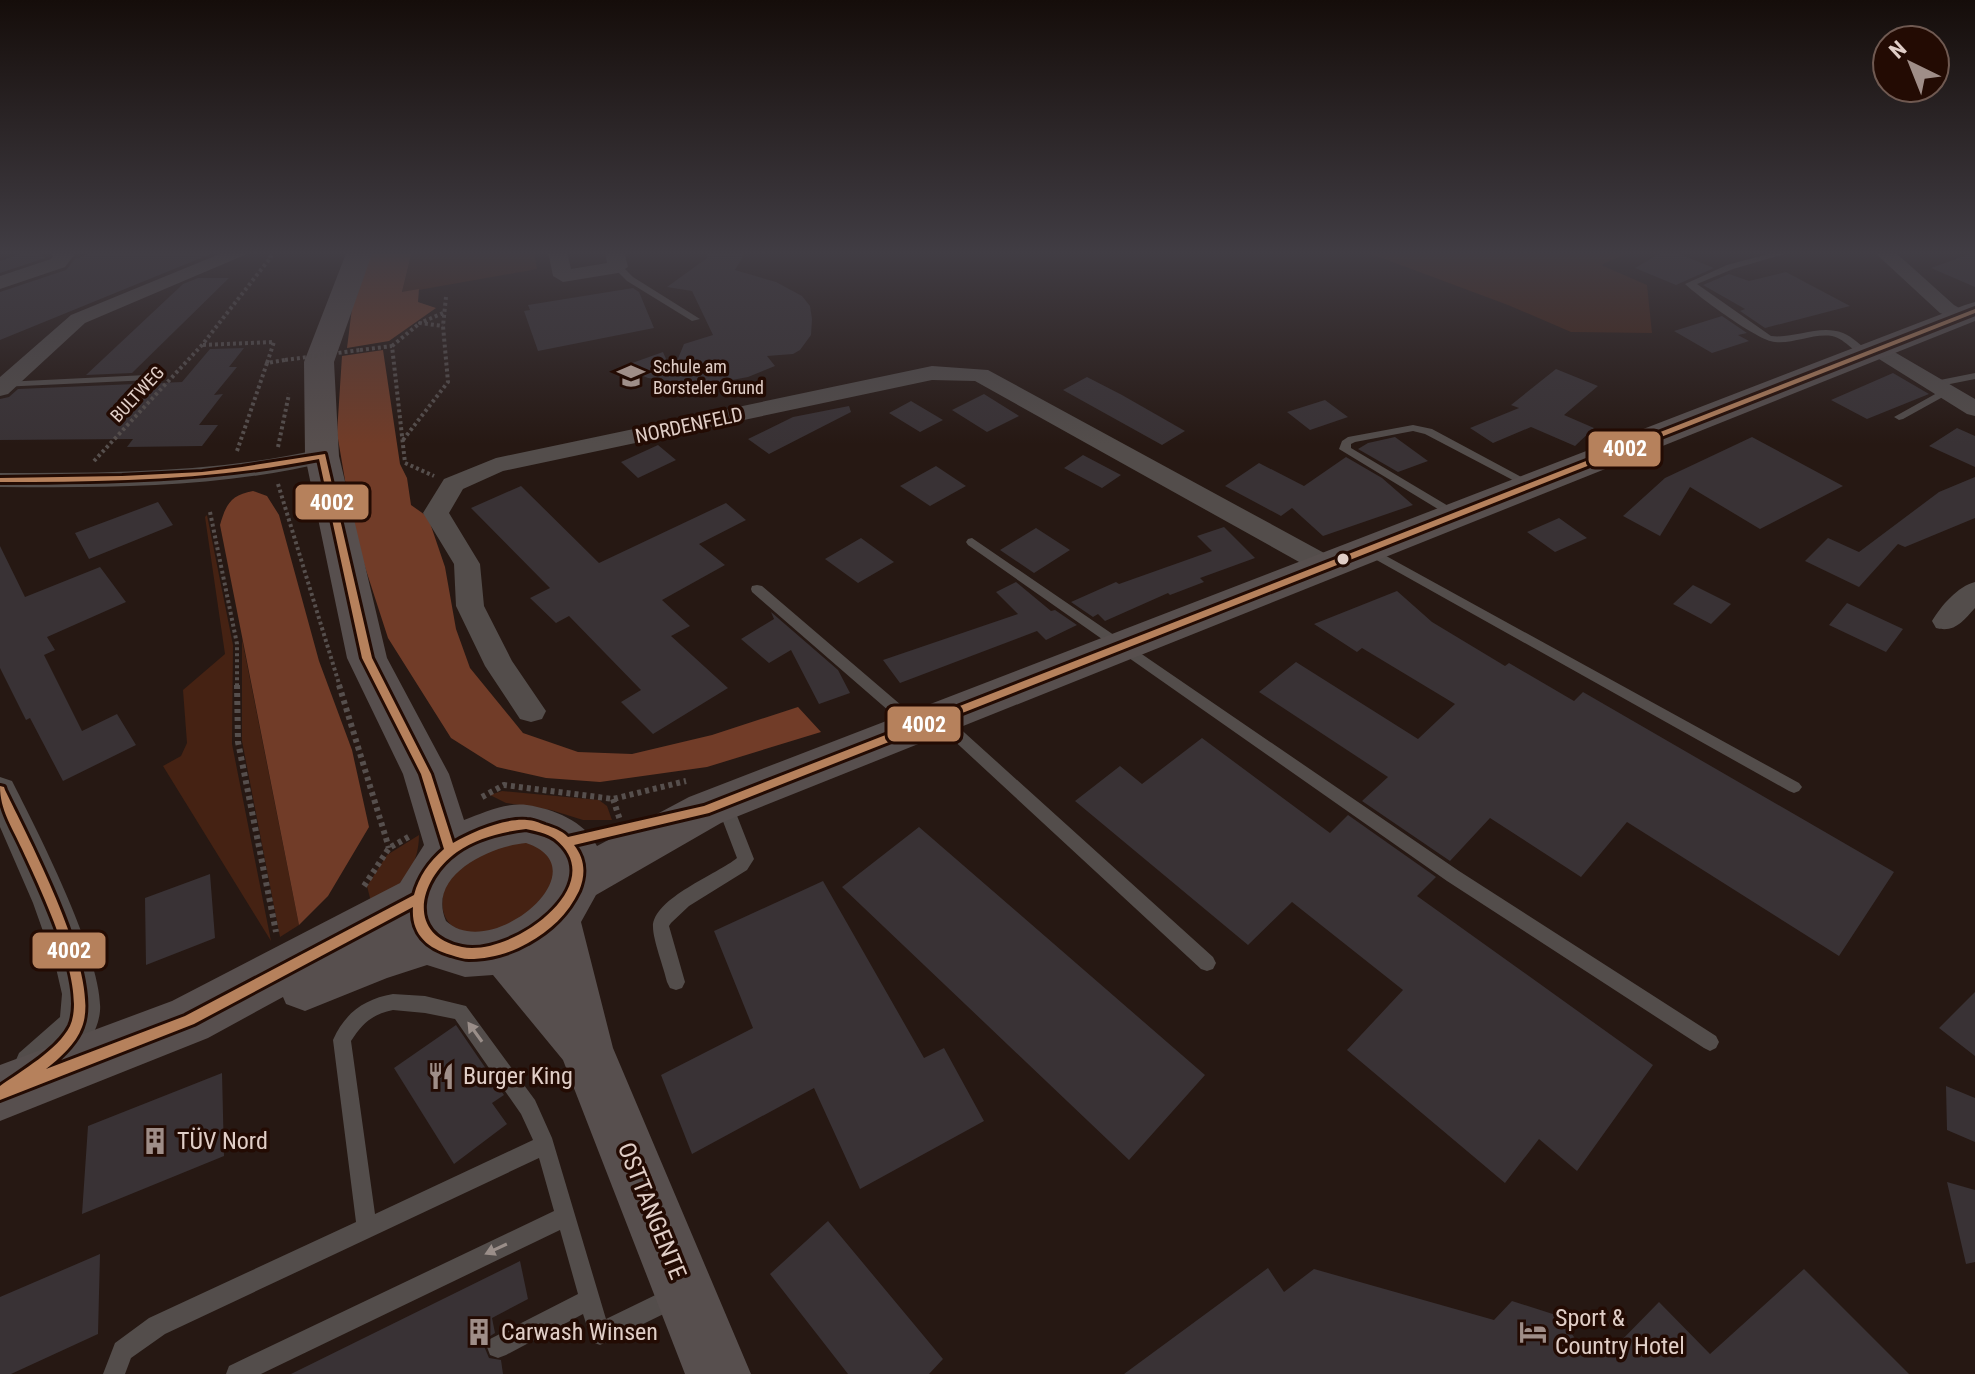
<svg xmlns="http://www.w3.org/2000/svg" width="1975" height="1374" font-family="'Roboto Condensed',sans-serif">
	<style>
		.green { fill: #452213 }
		.forest { fill: #713c28 }
		.building { fill: #393235 }
		.lines { fill: none; stroke-linecap: round; stroke-linejoin: round }
		.path-far1 { stroke: #564f4d; stroke-width: 4; stroke-dasharray: 3 3; stroke-linecap: butt }
		.path { stroke: #564f4d; stroke-width: 6; stroke-dasharray: 4 4; stroke-linecap: butt }
		.lane { fill: #534d4b; fill-rule: evenodd }
		.street { fill: #534d4b; fill-rule: evenodd }
		.secondary { fill: #574f4e; fill-rule: evenodd }
		.path-bridge { stroke: #564f4d; stroke-width: 4; stroke-dasharray: 3 3; stroke-linecap: butt }
		.bus-1-casing { stroke: #230b03; stroke-width: 6 }
		.bus-1 { fill: #b6815c; fill-rule: evenodd }
		.oneway { fill: #9a8e89 }
		.bus-dot { fill: #e0cec7; stroke: #230b03; stroke-width: 3 }
		.labels { text-anchor: middle; dominant-baseline: central; stroke-width: 7; stroke-linejoin: round; paint-order: stroke }
		.far-poi-label { font-size: 18px; fill: #e0cec7; stroke: #230b03; text-anchor: start }
		.far-street-label { font-size: 18px; fill: #e0cec7; stroke: #230b03 }
		.street-label { font-size: 20px; fill: #e0cec7; stroke: #230b03 }
		.near-poi-label { font-size: 24px; fill: #e0cec7; stroke: #230b03; text-anchor: start }
		.near-street-label { font-size: 24px; fill: #e0cec7; stroke: #230b03 }
		.line-badge { stroke: #230b03; stroke-width: 3 }
		.badge-label { font-size: 22px; text-anchor: middle; font-weight: bold; fill: #fff }
	</style>
	<rect width="100%" height="100%" fill="#261813"/>
	<path class="green" d="M412 251H534L537 269 402 293Z
		M1363 251H1632L1601 265 1647 285 1652 333 1571 332 1508 305Z
		M207 515 233 645 232 744 271 941 163 766 181 756 187 743 183 690 225 654 205 517Z
		M242 639 299 925 280 937 242 741Z
		M502 791 599 800 607 806 612 820H583L551 810 506 803 490 795Z
		M419 835C419 871 397 887 373 910L367 886 387 855Z
		M516 839 549 847 562 874 513 931C498 931 470 936 457 929 433 916 442 881 459 865 469 855 501 845 516 839Z"/>
	<path class="forest" d="M367 251H412L402 292 419 289 418 302 436 308 389 341 347 348 353 300Z
		M383 350 400 464 407 478 411 505 428 517 445 567 456 629 470 668 523 733 578 752 632 754 712 735 798 707 821 732 707 767 600 782 546 778 497 767 451 738 388 638 354 533 337 433 342 356Z
		M253 491 267 496 279 515 319 661 352 750 369 827 328 896 299 925 220 525C226 504 231 495 253 491Z"/>
	<path class="building" d="M29 251H36L45 258 0 273V261Z
		M97 251H218L0 340V292L66 270 75 259Z
		M708 251H746L735 270 776 282 802 296 810 306 812 319 811 335 800 350 793 354 767 356 775 366 748 377 705 385 648 378 621 367 663 352 672 373 684 344 713 335 692 291 667 287 707 258Z
		M1664 251H1672L1714 268 1676 285 1635 268Z
		M1975 252V287L1931 268Z
		M1786 272 1850 306 1765 328 1740 311 1745 309 1703 285 1729 274 1749 281Z
		M198 278H229L132 373 86 375 183 284Z
		M633 288 639 292 654 328 538 351 524 311 530 310 528 305Z
		M1722 316 1747 333 1738 335 1749 341 1712 353 1674 331Z
		M244 348 229 367H237L214 395 223 394 199 425H218L202 446 127 447 133 439 0 440V399L9 397 18 389 182 382 210 349Z
		M1556 369 1598 386 1564 415 1594 428 1575 446 1531 427 1493 443 1470 428 1519 408 1511 405Z
		M1893 373 1929 394 1867 419 1831 400Z
		M1087 377 1122 395 1185 431 1162 445 1063 390Z
		M984 394 1019 416 987 432 952 410Z
		M1325 400 1348 417 1310 430 1287 412Z
		M911 401 943 420 920 432 889 413Z
		M849 406 851 412 769 454 748 439 793 417Z
		M1957 428 1975 436V467L1929 446Z
		M1395 437 1428 461 1398 472 1358 449 1368 443Z
		M1752 437 1843 486 1760 529 1690 487 1660 536 1623 516 1665 478Z
		M658 445 676 460 638 478 621 462Z
		M1083 455 1121 475 1102 488 1064 468Z
		M1346 457 1382 478 1413 505 1323 536 1292 508 1281 516 1225 486 1259 463 1304 486Z
		M936 466 966 486 930 506 900 486Z
		M1975 477V518L1905 547 1898 544 1859 587 1805 561 1828 538 1859 552 1939 492Z
		M521 486 599 563 726 503 746 520 699 544 725 565 662 600 690 626 671 636 728 688 653 734 621 702 641 690 569 616 556 623 530 598 550 588 471 508Z
		M158 502 173 525 89 559 75 533Z
		M1559 518 1587 538 1555 552 1527 532Z
		M1224 527 1255 558 1200 578 1204 582 1170 595 1168 593 1105 621 1098 614 1093 617 1071 602 1116 582 1119 584 1212 551 1197 536Z
		M1036 528 1070 550 1034 573 1000 550Z
		M861 538 894 562 858 583 825 559Z
		M0 546 25 597 100 567 126 602 47 637 55 650 44 655 82 731 117 714 136 745 63 781 30 718 26 720 0 668Z
		M1016 582 1051 611 1055 610 1077 625 1046 640 1037 631 900 683 883 660 1018 614 996 592Z
		M1693 585 1731 604 1711 624 1673 604Z
		M1397 591 1432 622 1505 666 1509 663 1574 701 1583 692 1894 872 1839 956 1627 822 1581 877 1490 818 1450 861 1362 801 1388 777 1259 692 1296 662 1418 739 1455 704 1362 648 1357 652 1314 624Z
		M1847 603 1903 629 1886 652 1829 625Z
		M771 612 838 670 850 693 819 704 791 650 769 663 741 639 774 619Z
		M1202 738 1330 833 1348 815 1436 877 1417 896 1653 1065 1577 1171 1539 1139 1505 1183 1347 1050 1403 990 1292 902 1248 945 1075 801 1120 766 1142 784Z
		M919 827 1205 1075 1129 1160 842 887Z
		M210 874 215 938 146 965 145 898Z
		M823 881 924 1058 944 1048 984 1121 860 1189 814 1088 692 1154 661 1075 753 1028 714 931Z
		M1975 992V1056L1939 1028Z
		M456 1025 504 1095 492 1103 507 1124 454 1164 394 1068Z
		M222 1073 224 1156 82 1214 88 1126Z
		M1946 1086 1975 1098V1142L1947 1130Z
		M1947 1182 1975 1190V1262L1966 1264Z
		M828 1221 943 1359 929 1374H848L770 1274Z
		M100 1254 98 1334 11 1374H0V1297Z
		M520 1261 528 1299 492 1318 495 1333 487 1338 484 1346 489 1358 501 1360 503 1374H291Z
		M1268 1268 1284 1292 1314 1269 1494 1320 1512 1301 1559 1316 1579 1344 1614 1348 1659 1302 1710 1354 1804 1269 1909 1374H1124Z"/>
	<g class="lines">
		<path class="path-far1" d="M443 313 420 323 443 326
			M203 345 274 342 267 363
			M392 346 420 323
			M360 350 392 346 405 463 434 476
			M403 440 448 382 443 326 446 297
			M278 447 289 394
			M237 451 267 363 285 360
			M94 461 202 345 271 257 266 252
			M278 484 340 687
			M210 512 237 644V687"/>
		<path class="path" d="M237 685 238 742 276 932
			M339 685 389 848
			M482 797 504 785 613 799 686 781
			M613 799 620 820
			M364 886 389 848 410 836"/>
		<path class="lane" d="M1779 251H1795L1733 269 1697 284 1771 336C1795 339 1819 324 1843 333 1853 337 1861 346 1870 352V356C1855 357 1847 339 1832 336 1813 333 1794 344 1775 342 1758 341 1699 297 1685 284L1727 265Z
			M615 265H621L633 277 700 319 692 321 627 281 615 269Z
			M1975 373V379L1935 387 1930 384 1935 381Z
			M146 375 151 378 150 380 0 387V383L4 382Z
			M1946 388 1950 389V393L1903 419 1899 420 1894 417Z
			M1413 425 1432 429 1538 486 1532 490 1528 488 1425 434 1413 431 1355 442 1351 444V448L1460 513 1462 516 1460 519 1456 520 1339 449 1342 441 1348 437Z
			M972 538 1459 871 1716 1036 1719 1042 1716 1048 1710 1051 1704 1048 1447 881 968 545 966 542 968 539Z
			M1368 546 1799 783 1802 787 1799 791 1794 793 1789 791 1364 553 1362 550 1364 547Z
			M757 585 762 586 922 723 924 727 922 731H912L752 592 751 589 752 586Z
			M940 714 945 715 1213 957 1216 963 1213 969 1207 971 1201 969 935 723 933 719 935 715Z
			M724 797 729 799 732 803 754 859 747 870 689 906 671 923 669 926 685 982 682 988 676 990 670 988 667 982C664 968 653 940 653 927 653 898 718 874 737 858L716 803 719 799Z
			M393 994 425 996 466 1006 535 1100 552 1138 606 1319 674 1286 682 1289 685 1297 682 1305 600 1345 592 1342 583 1314 506 1355 498 1358 490 1355 487 1347 490 1339 578 1294 560 1230 261 1374H226L229 1366 554 1211 539 1158 165 1334 131 1358 125 1374H103L115 1343 149 1318 356 1222 333 1040C345 1013 364 999 393 994ZM393 1010 425 1013 455 1019 521 1114 533 1140 375 1214 351 1041C362 1024 372 1014 393 1010Z"/>
		<path class="street" d="M50 251H71L74 255 65 267 0 289V276L51 259 53 256Z
			M227 251H254L85 323 8 394 0 396V377L71 315Z
			M548 251H567L571 269 607 263 605 251H624L628 267 618 273 563 282 553 276Z
			M1873 251H1894L1954 305 1973 316 1963 322 1940 313Z
			M1879 343 1975 399V416L1967 414 1871 354 1868 349Z
			M932 366 988 370 1337 560 1340 566 1337 572 1327 575 1317 572 975 381 932 380 503 471 463 489 449 513 480 564 484 606 512 661 546 711 542 719 531 722 520 719 485 666 456 606 454 564 423 513 444 479 496 458Z
			M322 449 331 451 334 456 331 461C222 488 112 488 0 487V473C109 473 215 473 322 449Z
			M1975 582V608C1963 621 1955 633 1936 628L1932 621C1941 606 1958 586 1975 582Z
			M0 777 12 781C36 828 104 961 100 1011 97 1045 62 1074 33 1086L19 1081 13 1067 19 1053 60 1017 62 994 56 968 33 903 0 827Z"/>
		<path class="secondary" d="M347 251H373L334 362 339 456 387 658 449 774 464 820C483 813 506 802 527 805 554 809 584 821 597 846L689 797 1965 305 1975 302V321L721 823 596 895 581 922 613 1048 751 1374H685L563 1060 493 975 465 977 427 965 387 978 305 1011 286 1004 283 997 208 1038 0 1121V1065L172 1001 400 883 424 845 403 774 347 658 305 456 304 362ZM526 843C604 869 491 963 446 921 426 875 491 846 526 843Z"/>
		<path class="path-bridge" d="M285 360 360 350"/>
		<g class="bus-1-casing">
			<path id="bus-1" d="M1975 309V313L709 813 574 845C585 859 586 874 579 891 568 914 550 931 528 943 511 953 489 959 469 959 463 959 457 957 451 955 427 948 411 934 413 907L194 1024 0 1100V1086C21 1071 58 1050 70 1026 88 986 40 888 22 849 12 827 0 810 0 786L4 787 5 790C29 840 102 976 82 1027 76 1044 60 1058 46 1069L185 1016 414 895C419 876 429 862 444 849L421 774 362 658 319 459C213 480 107 482 0 482V478L122 476 202 472 242 467 325 454 372 658 431 774 453 843C472 832 504 818 527 820 533 820 540 823 545 825 554 828 561 830 568 837L704 806ZM526 829C535 831 547 833 555 839 613 884 512 957 462 947 405 935 419 879 457 852 477 838 502 832 526 829Z"/>
		</g>
		<use href="#bus-1" class="bus-1"/>
	</g>
	<defs><path id="oneway-solid" d="M-6-.8H1V-3.2L6.5 0L1 3.2V.8H-6Z" transform="scale(2)"/></defs>
	<g class="oneway">
		<use href="#oneway-solid" transform="translate(475 1032) rotate(-126)"/>
		<use href="#oneway-solid" transform="translate(496 1249) rotate(155)"/>
	</g>
	<linearGradient id="sky" x2="0" y2="1"><stop stop-color="#150d0a"/><stop offset="0.57" stop-color="#413d44"/><stop offset="1" stop-color="#413d44" stop-opacity="0"/></linearGradient>
	<rect width="1975" height="444" fill="url(#sky)"/>
	<defs>
		<g id="school-bare" transform="scale(2.16)"><path d="M0-5L7-2L0 1L-7-2ZM-4 1L0 2.5L4 1V4Q0 6-4 4Z" fill="#9f8e88" stroke="#230b03" stroke-width="2.5" paint-order="stroke"/></g>
		<g id="restaurant-bare" transform="scale(2.16)"><path d="M-5-6h1v4h1v-4h1v4h1v-4h1v5L-1.5 .5V6h-2V.5L-5-1ZM5-6V6H3V1.5H1.5Q1.5-4 5-6Z" fill="#9f8e88" stroke="#230b03" stroke-width="2.5" paint-order="stroke"/></g>
		<g id="building-bare" transform="scale(2.16)"><path d="M-4-6H4V6H1V3H-1V6H-4ZM-2.5-4.3h1.7v1.8h-1.7ZM.8-4.3h1.7v1.8H.8ZM-2.5-1h1.7V.8h-1.7ZM.8-1h1.7V.8H.8Z" fill="#9f8e88" stroke="#230b03" stroke-width="2.5" paint-order="stroke"/></g>
		<g id="hotel-bare" transform="scale(2.16)"><path d="M-6-4.5h1.5V1H6V5H4.5V3h-9V5H-6ZM-4 0a1.8 1.8 0 1 1 3.6 0ZM.5 0V-2.5h3Q6-2.5 6 0Z" fill="#9f8e88" stroke="#230b03" stroke-width="2.5" paint-order="stroke"/></g>
	</defs>
	<g fill-rule="evenodd">
		<use href="#school-bare" x="631" y="376"/>
		<use href="#restaurant-bare" x="441" y="1076"/>
		<use href="#building-bare" x="155" y="1141"/>
		<use href="#building-bare" x="479" y="1332"/>
		<use href="#hotel-bare" x="1533" y="1332"/>
	</g>
	<circle class="bus-dot" cx="1343" cy="559" r="7"/>
	<g class="labels">
		<g class="far-poi-label">
			<text x="653" y="366">Schule am<tspan x="653" dy="21">Borsteler Grund</tspan></text>
		</g>
		<g class="far-street-label">
			<text transform="translate(137 394) rotate(-47)">BULTWEG</text>
		</g>
		<g class="street-label">
			<text transform="translate(689 425) rotate(-12)">NORDENFELD</text>
		</g>
		<g class="near-poi-label">
			<text x="463" y="1076">Burger King</text>
			<text x="177" y="1141">TÜV Nord</text>
			<text x="1555" y="1318">Sport &amp;<tspan x="1555" dy="28">Country Hotel</tspan></text>
			<text x="501" y="1332">Carwash Winsen</text>
		</g>
		<g class="near-street-label">
			<text transform="translate(652 1211) rotate(68)">OSTTANGENTE</text>
		</g>
	</g>
	<g class="line-badge">
		<rect x="1587" y="430" width="75" height="38" rx="8" fill="#b6815c"/>
		<rect x="294" y="483" width="76" height="38" rx="8" fill="#b6815c"/>
		<rect x="886" y="705" width="76" height="38" rx="8" fill="#b6815c"/>
		<rect x="31" y="931" width="76" height="39" rx="8" fill="#b6815c"/>
	</g>
	<g class="badge-label">
		<text x="1625" y="456">4002</text>
		<text x="332" y="510">4002</text>
		<text x="924" y="732">4002</text>
		<text x="69" y="958">4002</text>
	</g>
	<g transform="translate(1911 64) rotate(317)"><circle r="38" fill="#230b03" stroke="#6f5951" stroke-width="2"/>
	<path d="M0-6L14 30L0 20L-14 30Z" fill="#9f8e88"/>
	<text y="-12" font-size="22" font-weight="bold" text-anchor="middle" fill="#e0cec7">N</text>
	</g>
</svg>
